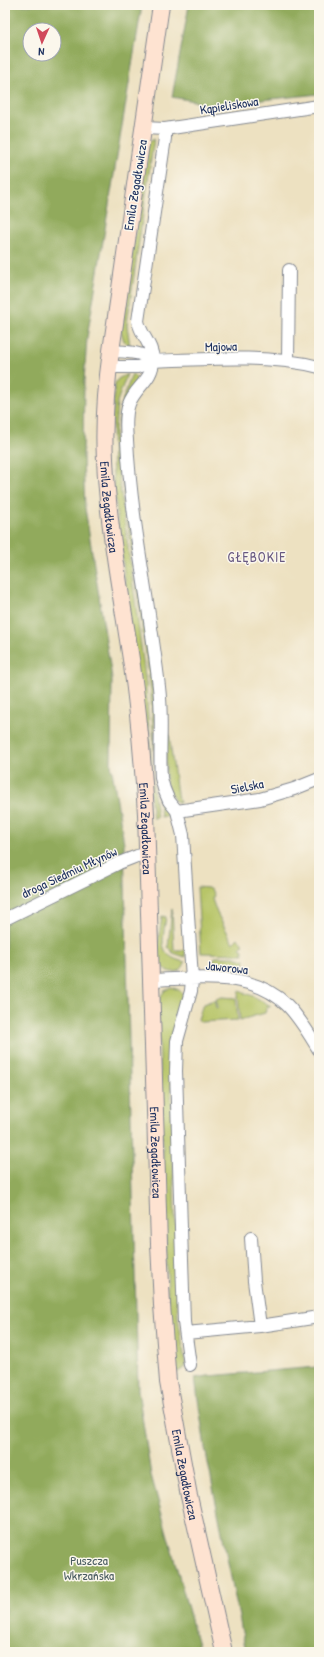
<svg xmlns="http://www.w3.org/2000/svg" width="324" height="1657" font-family="'Patrick Hand',sans-serif">
	<style>
		.green { fill: #b7c567; stroke: #697a62 }
		.forest { fill: #91aa5c; stroke: #566c5d; fill-rule: evenodd }
		.lines { fill: none; stroke-linecap: round; stroke-linejoin: round }
		.street-casing { stroke: #848890; stroke-width: 14 }
		.secondary-casing { stroke: #848890; stroke-width: 18 }
		.street { stroke: #fff; stroke-width: 12 }
		.secondary { stroke: #fee3d1; stroke-width: 16 }
		.labels { text-anchor: middle; dominant-baseline: central; stroke-width: 3; stroke-linejoin: round; paint-order: stroke }
		.street-label { font-size: 13px; fill: #1b2f5e; stroke: #fbf7ec }
		.park-label { font-size: 13px; fill: #4a5c61; stroke: #fbf7ec }
		.neighbourhood-label { font-size: 14px; letter-spacing: 1px; fill: #685982; stroke: #fbf7ec }
	</style>
	<rect width="100%" height="100%" fill="#fbf7ec"/>
	<filter id="ink" filterUnits="userSpaceOnUse"><feTurbulence type="fractalNoise" baseFrequency=".025" numOctaves="2"/><feDisplacementMap in="SourceGraphic" scale="8" xChannelSelector="R" yChannelSelector="G"/><feConvolveMatrix kernelMatrix="1 2 1 2 8 2 1 2 1" color-interpolation-filters="sRGB"/></filter>
	<filter id="wash" filterUnits="userSpaceOnUse"><feTurbulence type="fractalNoise" baseFrequency=".012" numOctaves="4" result="noise"/><feDisplacementMap in="SourceGraphic" scale="16" xChannelSelector="R" yChannelSelector="G"/><feGaussianBlur stdDeviation="0.9" result="paint"/><feColorMatrix in="noise" values="0 0 0 0 0 0 0 0 0 0 0 0 0 0 0 0 0 1.4 0 .05"/><feComposite in="paint" operator="in"/></filter>
	<g filter="url(#wash)">
		<rect width="100%" height="100%" fill="#ede1c1"/>
		<path class="green" d="M154 139 128 316 127 325 130 346 124 341 121 332 148 143Z
			M127 374 117 402 115 433 118 471 146 683 152 779 157 818H153L113 480 112 422 115 383 118 379Z
			M132 374C145 381 127 393 124 401 117 416 121 445 122 461 130 536 145 609 153 684 157 721 150 784 169 815L161 817 155 761 150 683 124 495 119 443V422L121 404Z
			M166 734H169L177 794 180 803 174 800 166 784Z
			M197 887 208 888 212 891 214 895 212 899 217 913 233 943 238 938 243 945 240 948 243 950V954L201 953Z
			M172 909 174 950H185V957L173 953 168 947Z
			M162 916 166 917C163 939 156 956 185 962 181 978 162 973 158 960 155 950 161 927 162 916Z
			M215 957H234L245 960 244 965 233 963 213 962Z
			M171 987 179 990 184 995 173 1032 170 1048 178 1317 186 1367 174 1374 169 1332 158 1003 164 991Z
			M239 991 253 996 271 1006 270 1007 267 1006 265 1013 240 1020 238 996Z
			M222 997 236 998 238 1020 200 1022 198 1019 203 1004 214 1000 216 1008 218 1007 216 999Z"/>
		<path class="forest" d="M5 5H142L87 338 84 381 83 457 85 508 112 678 111 764 124 843 138 1390 151 1475 200 1652H5ZM30 30H54V54H30Z
			M189 5H319V94L204 106 194 101 172 97Z
			M317 1367 319 1370V1652H246L205 1448 195 1378 208 1376Z"/>
	</g>
	<g filter="url(#ink)">
		<g class="lines">
			<g class="street-casing">
				<path id="street" d="M144 128 165 129 319 106
					M165 129V138L138 321C141 336 153 345 153 360 153 380 135 387 129 404 125 415 126 429 127 440 131 522 150 606 159 687 163 718 159 748 161 778L164 789 169 801 177 811 183 835 192 979 191 991 177 1041 176 1071 184 1322 190 1365
					M111 351C125 352 141 351 153 361
					M288 361 289 270
					M109 367H138L153 361C206 359 268 354 319 367
					M177 811 260 799 294 789 319 779
					M5 919 119 863 137 856 147 854
					M150 980C197 979 250 969 287 1005 300 1018 309 1034 319 1050
					M251 1238 254 1281 260 1326
					M186 1333 260 1326 319 1317"/>
			</g>
			<g class="secondary-casing">
				<g id="secondary">
					<path id="s1" d="M161 5 111 351C106 387 103 423 105 459 108 529 122 598 132 666 139 715 143 764 146 814L159 1244 162 1305 168 1382 189 1496 224 1652"/>
				</g>
			</g>
			<use href="#street" class="street"/>
			<use href="#secondary" class="secondary"/>
		</g>
	</g>
	<g class="labels">
		<g class="street-label">
			<text transform="translate(229 105) rotate(-9)">Kąpieliskowa</text>
			<text transform="translate(135 185) rotate(-81)">Emila Zegadłowicza</text>
			<text transform="translate(221 346) rotate(-1)">Majowa</text>
			<text stroke="none"><textPath href="#s1" startOffset="506">Emila Zegadłowicza</textPath></text>
			<text transform="translate(247 786) rotate(-11)">Sielska</text>
			<text stroke="none"><textPath href="#s1" startOffset="830">Emila Zegadłowicza</textPath></text>
			<text transform="translate(69 872) rotate(-25)">droga Siedmiu Młynów</text>
			<text transform="translate(227 967) rotate(6)">Jaworowa</text>
			<text stroke="none"><textPath href="#s1" startOffset="1154">Emila Zegadłowicza</textPath></text>
			<text stroke="none"><textPath href="#s1" startOffset="1478">Emila Zegadłowicza</textPath></text>
		</g>
		<g class="park-label">
			<text x="89" y="1560">Puszcza<tspan x="89" dy="15">Wkrzańska</tspan></text>
		</g>
		<g class="neighbourhood-label">
			<text x="257" y="556">GŁĘBOKIE</text>
		</g>
	</g>
	<rect width="324" height="1657" fill="none" stroke="#fbf7ec" stroke-width="20"/>
	<g transform="translate(42 42) rotate(183)"><circle r="19" fill="#fbf7ec" stroke="#a1a7b3"/>
	<path d="M0-3L7 15L0 10L-7 15Z" fill="#d1495b"/>
	<text y="-6" font-size="11" font-weight="bold" text-anchor="middle" fill="#1b2f5e">N</text>
	</g>
</svg>
